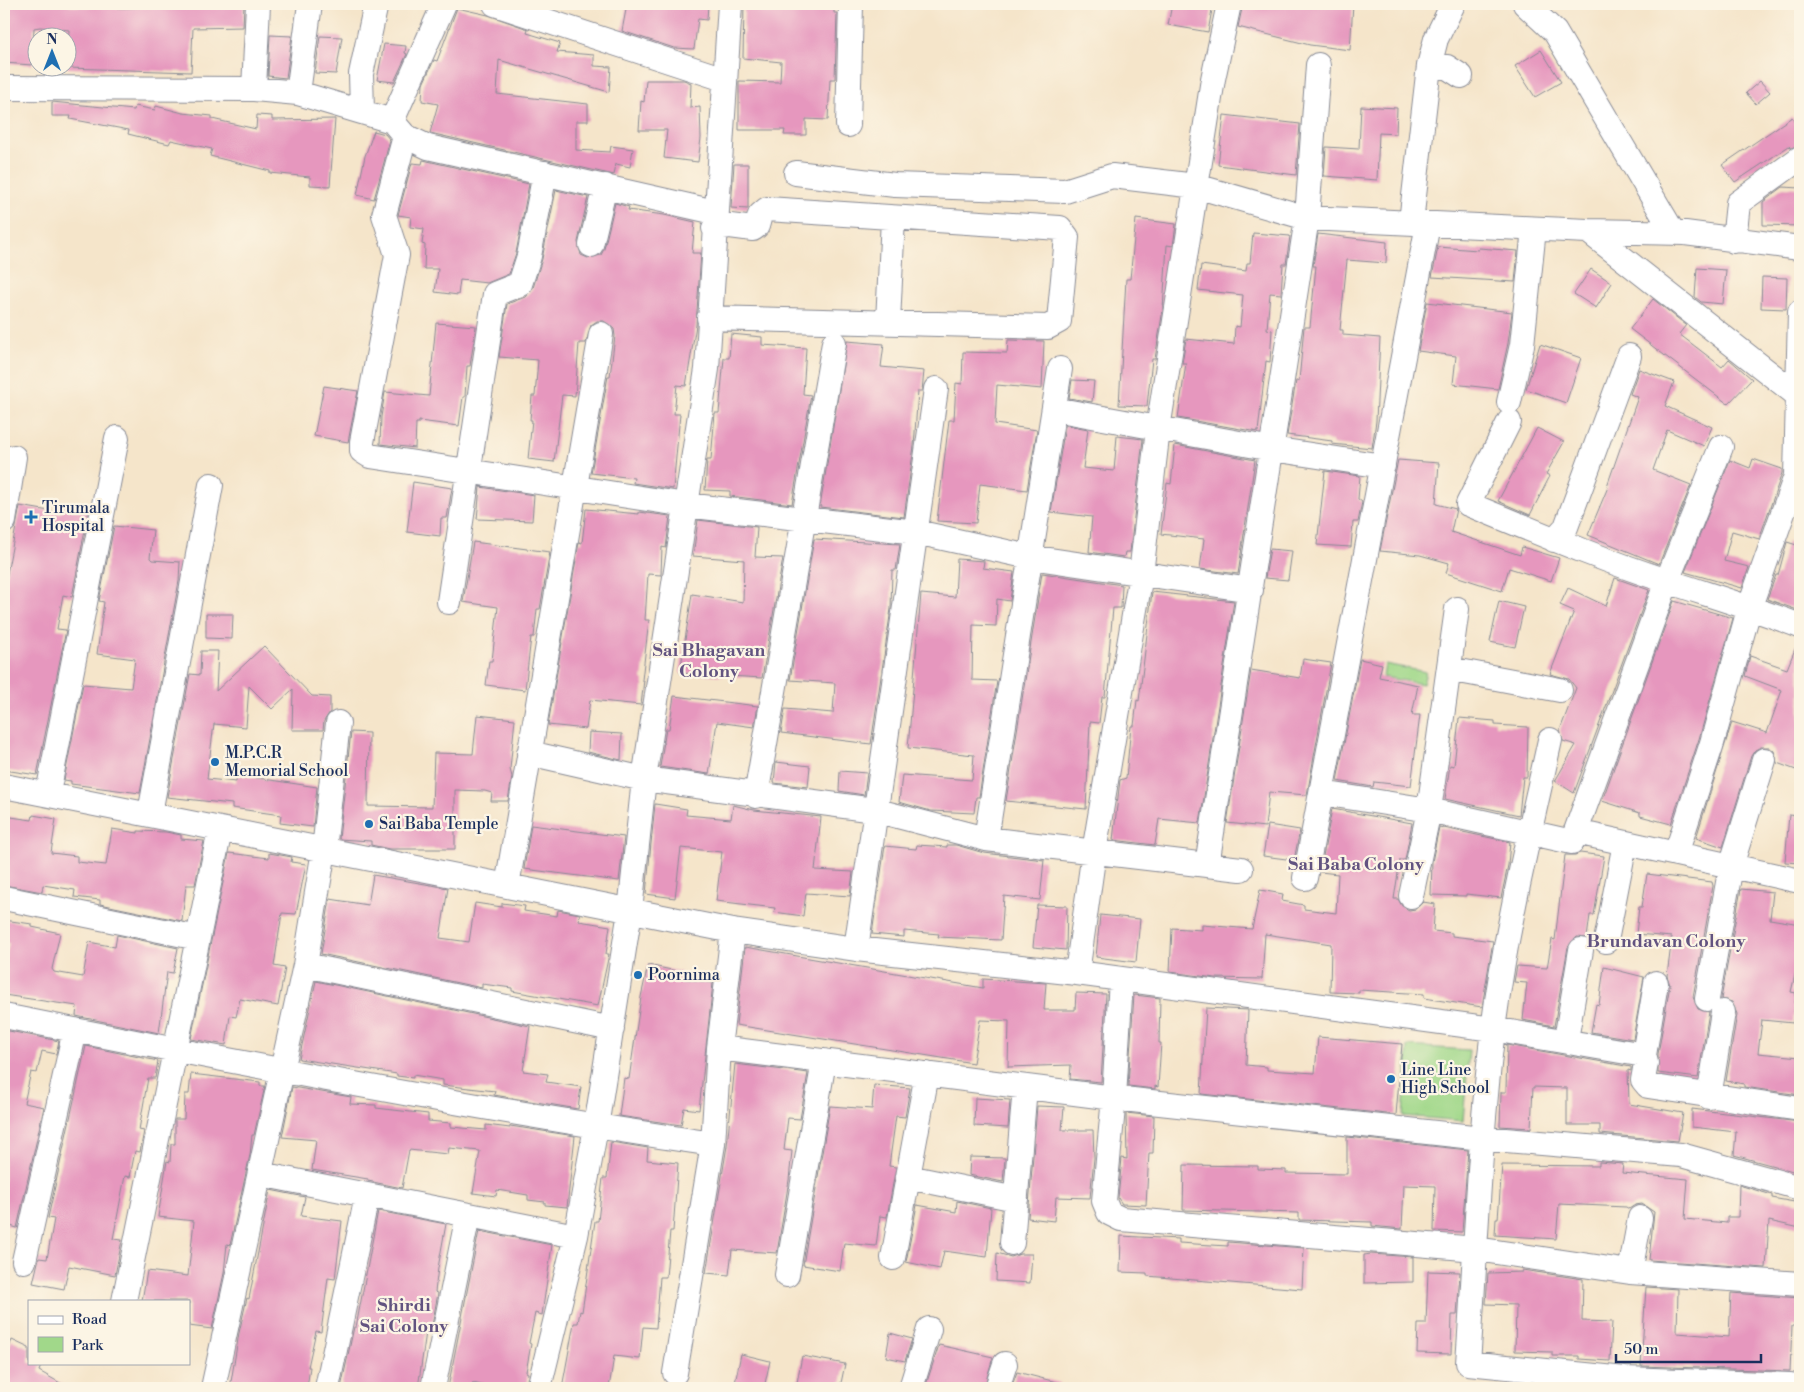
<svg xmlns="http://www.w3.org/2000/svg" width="1804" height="1392" font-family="'Libre Bodoni',serif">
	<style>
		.green { fill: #a1d88a; stroke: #5e8474 }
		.building { fill: #e697be }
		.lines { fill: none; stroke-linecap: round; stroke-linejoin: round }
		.minor-casing { stroke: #888a94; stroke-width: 26 }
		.minor { stroke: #fff; stroke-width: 24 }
		.poi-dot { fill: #1f6fb2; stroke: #fcf5e5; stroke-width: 2 }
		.labels { text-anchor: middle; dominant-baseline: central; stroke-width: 4.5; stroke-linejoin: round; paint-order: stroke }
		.poi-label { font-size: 16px; fill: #1b2f5e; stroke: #fcf5e5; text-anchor: start }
		.neighbourhood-label { font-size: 18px; font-weight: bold; fill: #625380; stroke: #fcf5e5 }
	</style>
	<rect width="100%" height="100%" fill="#fcf5e5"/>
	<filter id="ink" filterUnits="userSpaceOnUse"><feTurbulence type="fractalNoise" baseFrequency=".02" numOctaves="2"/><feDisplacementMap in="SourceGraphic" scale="10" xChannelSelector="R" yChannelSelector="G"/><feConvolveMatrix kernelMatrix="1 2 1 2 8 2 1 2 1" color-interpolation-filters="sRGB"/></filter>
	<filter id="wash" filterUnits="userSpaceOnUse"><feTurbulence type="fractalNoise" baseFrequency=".0096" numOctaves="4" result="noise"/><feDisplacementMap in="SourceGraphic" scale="20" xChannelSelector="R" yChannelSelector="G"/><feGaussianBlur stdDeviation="1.12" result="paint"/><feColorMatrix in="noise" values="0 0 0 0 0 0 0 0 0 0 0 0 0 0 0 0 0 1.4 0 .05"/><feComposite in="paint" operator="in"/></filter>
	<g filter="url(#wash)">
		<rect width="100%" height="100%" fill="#f5e5ca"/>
		<path class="green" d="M1385 664 1426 672 1423 684 1383 677Z
			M1408 1046 1469 1050 1463 1121 1403 1116Z"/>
		<g id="blocks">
			<path class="building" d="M4 4H69L68 6 123 8 157 7 158 4H244L243 27 193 28 191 72 67 68 69 30 40 27 34 28 32 65 4 63Z
				M627 4H644L663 8 664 4H708L707 20 698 19 694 49 674 48 622 31Z
				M744 4H834V13H837L835 79H830L828 120 806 119V135H784L785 130H739V81L780 82 781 62 743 58Z
				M1172 4H1213L1208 32 1168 25Z
				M1353 4 1350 50 1310 45 1238 27 1243 4Z
				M457 8 488 15 528 29 527 33 560 43 557 52 594 55V66L611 67 609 92 499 60 497 94 588 104V121H576V150L610 152 611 146 633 149 630 167 616 164 614 175 430 133 438 104 422 101 423 84 434 60 437 61Z
				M270 35 292 36 286 78 268 76Z
				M320 36 342 37 336 74 315 73Z
				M384 44 406 46 405 53 407 54 394 82 377 80Z
				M1541 50 1561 82 1535 97 1515 66Z
				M646 80H684L691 83 690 108 700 107 701 138 698 162 664 158 667 130H639L641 101 644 102Z
				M1760 81 1770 92 1756 104 1746 93Z
				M52 102 134 110 135 106 155 110 156 106 183 113 212 116V119L256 129 257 115 272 116V120L335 119 330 186 310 185V177L270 173V171L210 156 212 149 171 140 169 144 128 134 129 130 70 119 71 116H52Z
				M1361 106 1397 108 1396 134 1379 133 1377 180 1324 176 1326 147 1359 149Z
				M1224 115 1300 124 1296 175 1218 165Z
				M1792 117 1800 130V145L1791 148 1789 146 1735 182 1722 165Z
				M374 131 385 134 390 140 374 199 357 195 365 156Z
				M423 160 529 184 516 253 509 274 487 283 460 280 458 295 435 292 438 269H424L425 245 422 244 424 229 410 227 411 217 398 215 412 163 422 164Z
				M734 164H748V209L731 208Z
				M1783 187 1800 188V226L1763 225V202Z
				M556 190 588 197 578 242 581 255 588 258 601 255 604 249 615 203 629 207 628 210 664 215 695 222 692 253H701L696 325 686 386 677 385 674 414H680L673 489 633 483 634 478 591 473 608 376H610L615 336 614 329 604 321H597L591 325 586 343H579L575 396 562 395 554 462 528 459 532 420H530L532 396H535L538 360 499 357 507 304 525 297 533 288 542 259Z
				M1136 219 1176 224 1173 246 1167 245 1163 309 1155 359H1152L1147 406 1119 405 1126 279H1130Z
				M1253 233 1290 236 1286 264H1283L1281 294 1270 293 1267 329 1272 330 1270 362 1266 361 1258 432 1178 418 1186 363H1182L1186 339 1234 344 1235 326 1240 327 1243 295 1198 290 1201 265 1246 271 1247 263H1250Z
				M1318 234 1387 242 1386 263 1347 260 1340 330H1343V335L1380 338 1376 421 1372 448 1332 444V441L1287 435 1296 381H1299L1304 327H1310L1316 266H1313Z
				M1438 247 1478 250 1479 248 1518 251 1515 282 1432 277Z
				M1697 268 1726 270 1723 304 1701 302 1695 297Z
				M1591 269 1612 283 1596 308 1574 294Z
				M1762 277 1787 278 1786 309 1761 308Z
				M1653 299 1686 325 1679 334 1722 367 1729 359 1752 379 1728 404 1630 329Z
				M1427 302 1512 312 1508 343 1498 389 1453 384 1456 356 1418 351Z
				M436 323 476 326 470 366H467L465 397H463L459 426 419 421V423H416L415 448 380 444 381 417 385 392 429 396Z
				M731 334 762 337V345L806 348 803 394 811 395 792 504 730 496V491L705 490 707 460H711L715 413H719L724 358H729Z
				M1008 340 1044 341 1042 389 997 385 995 424 1037 430 1027 490 980 484 976 523 937 521 949 420H954L956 383 962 384 963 352 1007 353Z
				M847 341 884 344 881 367 924 371 922 391H918L914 446 904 517 820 507Z
				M1540 344 1581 358 1566 403 1526 389Z
				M1639 369 1674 382 1665 406 1712 427 1704 446 1667 430 1653 470 1691 485 1659 564 1588 535 1608 487 1607 486 1638 397 1630 394Z
				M1072 380 1094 381 1092 402 1069 398Z
				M324 386 358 391 348 442 314 436Z
				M1067 425 1088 429 1083 468 1114 471 1117 436 1143 439 1130 552H1125L1124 557 1089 552 1092 517 1051 512 1065 426Z
				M1537 428 1564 442 1546 474 1550 476 1530 515 1498 501Z
				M1175 445 1255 460 1238 574 1200 569 1204 539 1161 534 1167 483 1171 484Z
				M1753 459 1782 469V473L1759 539 1732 531 1724 561 1749 567 1742 588 1685 572 1730 460 1750 468Z
				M1398 460 1439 463 1436 504 1456 509 1451 532 1520 555 1522 547 1559 558 1551 581 1509 568 1502 591 1446 573 1449 563 1420 555 1380 551Z
				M1325 471 1360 476 1358 499 1362 502 1358 522H1353L1351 547 1317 545Z
				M413 482 452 488 447 518H441L440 536 407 532Z
				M480 487 534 495 532 521 477 519Z
				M63 505 89 509 72 597 63 595 57 629 66 630 37 775 4 770V589L20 506 61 513Z
				M586 509 639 514V512L670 516 666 548 662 547 661 575 648 574 645 620H649L642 680H644L641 705 590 700 586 729 548 725 579 542 582 543Z
				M698 520 757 527 755 557 783 558 762 678 680 673 692 594 743 602 744 560 693 556Z
				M114 526 153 530 150 558 152 560 180 562 179 581 140 793 71 784V781L64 780 83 684 131 688 135 659 97 654 104 602 99 601Z
				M814 539 900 544 896 570H892L891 609 871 744 781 733 785 709 833 713 835 683 790 680Z
				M473 542 550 552 540 609H537L534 637H531L525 690 486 685 489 661H492L498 607 463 602Z
				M1787 542 1800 546V611L1767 599 1776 575H1778Z
				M1270 549 1292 551 1288 580 1265 578Z
				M957 559 984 561 983 568 1014 572 1010 601 997 599 996 626 973 625 972 680 997 681 979 797H976L974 813 931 811 899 802 902 775 972 780 974 755 908 748 921 594 955 597Z
				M1042 573 1122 585 1121 608H1113L1105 697H1102L1099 723 1090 722 1086 809 1006 801Z
				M1615 578 1649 590 1574 793 1555 781 1576 745 1563 741 1560 730 1576 688 1569 679 1550 674 1574 611 1560 605 1568 588 1606 606Z
				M1152 592 1234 601 1200 823 1159 819 1155 845 1113 840 1120 780 1126 778 1131 726H1134L1137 700 1139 701Z
				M1499 601 1524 607 1515 647 1490 642Z
				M1674 601 1733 618 1699 739 1671 824 1640 816V813L1602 801Z
				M206 614H233L232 639 206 638Z
				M1799 639 1800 757 1796 770 1777 763 1774 751 1769 747H1761L1755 750 1751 756 1723 847 1696 838 1732 722 1767 733 1782 690 1745 676 1750 656 1787 669Z
				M264 646 312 696 330 697V712L324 721 323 730H292L293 689 272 709 249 686 246 727 214 724 207 779 236 782 237 775 317 787 313 827 280 823 281 815 232 808V804L167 797 190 674 200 675 201 651H218L216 691Z
				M1303 659 1331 663 1307 795 1269 792 1265 827 1227 823 1251 670 1300 678Z
				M1360 659 1382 664 1379 677 1418 685 1412 715H1420L1411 786 1374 782 1373 787 1337 781Z
				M674 696 758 706 754 727 717 722 709 774 660 767 666 729H669Z
				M477 715 515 719 510 769 512 777 508 801H491L492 793 485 791 455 790V849H389L371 845V841L339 839 351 732 369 733 368 806 432 807 434 753 473 754Z
				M1459 718 1495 721V725L1528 727 1527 777H1523L1519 815 1445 799 1450 765 1454 766Z
				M589 732 622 734 621 760 588 752Z
				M776 762 810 766 808 787 774 783Z
				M840 771 867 773 864 795 839 791Z
				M655 804 687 809 686 815 731 819 733 805 754 810 821 817 815 870 853 872 850 896 806 893 803 916 774 912 775 908 716 901 722 852 681 848 675 898 646 894Z
				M1332 809 1412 823 1405 860H1400L1394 899H1398L1402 906 1409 910 1416 909 1423 902 1435 904 1433 931 1452 933V936L1493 941 1482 1007 1424 998V994L1359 990V993L1330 992 1331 944 1265 934 1262 979 1215 978 1170 972 1172 928 1202 930V925L1252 929 1260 890 1283 894 1282 901 1304 905V909L1336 913 1338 874 1320 872Z
				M33 815 56 819 51 853 77 856V862L106 865 112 829 138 833V831L166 832 181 835V839L204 841 195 885H186L182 921 100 904V900L74 897 75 890 43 885 42 892 4 885V816L32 820Z
				M1789 815 1800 816V863L1785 862Z
				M531 825 624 837 619 881 524 869Z
				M1268 825 1300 830 1294 860 1263 856Z
				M1439 827 1510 842 1508 865 1501 898 1466 894V896L1431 895 1432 862Z
				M917 845 947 847V845H956L984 853 1044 860 1040 900 1004 896 1001 940 938 937 939 934 904 931V937L872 934 885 846 916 849Z
				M229 853 269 858V853L292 857 291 862 306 864 296 914 282 913 274 966 285 968 278 1006 240 999 236 1017 230 1016 226 1045 191 1039Z
				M1580 853 1604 856 1594 915H1590L1587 938 1577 937 1568 947 1554 1026 1523 1020 1527 983 1514 982 1517 966 1547 968 1552 939 1555 940 1565 855H1575Z
				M1647 874 1712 882 1713 886 1693 997 1698 1009 1709 1012 1698 1078 1658 1073V1054L1670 985 1667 976 1672 937 1636 934 1639 907H1642Z
				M373 875 448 888 440 938 469 942 475 903 502 907V903L525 906 524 911 557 916 558 910 580 914 579 921 610 926 606 954H609L598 1006 512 991V988L482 984V988L321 954 330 899 368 905Z
				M1741 889 1773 892 1770 919 1800 924V953L1791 992 1796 993 1793 1023 1762 1020 1758 1053 1800 1057V1095L1744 1087V1084L1726 1081 1737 1014 1732 1002 1721 999Z
				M1037 905 1067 906 1066 950 1033 947Z
				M1100 915 1140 919 1136 962 1096 957Z
				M4 920 32 924V927L60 933 52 969 54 972 83 977 89 942 115 947 117 935 178 948 173 973 167 972 159 1033 76 1016 77 1006 4 995V967L9 943H4Z
				M745 947 983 988V979L1046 983 1044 1010H1075L1076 993 1106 994 1101 1082 1070 1079 1071 1065 1008 1067 1009 1021 980 1020 973 1063 736 1025Z
				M648 965 681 972 679 978 713 983 699 1110 684 1108 681 1125 619 1116 624 1078 629 1079 641 997Z
				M1604 967 1644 977 1633 1039 1591 1032 1596 1004 1599 1005Z
				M316 981 530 1026 523 1071 548 1074 546 1082 581 1087 578 1109 494 1095 495 1091 443 1085V1080L413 1075V1078L397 1076V1074L299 1059Z
				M1134 995 1160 998 1159 1043H1161L1158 1087 1155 1086V1089L1128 1086Z
				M1206 1008 1248 1010 1246 1065 1267 1067V1070L1315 1073 1318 1037 1402 1044 1396 1115 1201 1094Z
				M4 1030 59 1041 56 1054 42 1051 37 1073 31 1072 24 1103 44 1107 17 1228 4 1224Z
				M1507 1045 1631 1067V1071L1628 1070 1629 1104 1683 1113 1678 1141 1600 1134V1125H1567V1088L1533 1087 1531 1128 1500 1126 1501 1092H1506Z
				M86 1046 158 1061 155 1078H148L139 1130 144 1131 140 1152 135 1151 130 1177 125 1176 113 1239 122 1240 115 1275 69 1266 64 1289 33 1283 39 1258 47 1259 54 1219 48 1218Z
				M735 1064 808 1073 800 1119 788 1118 784 1150 792 1151 789 1180 777 1253 732 1250 729 1275 706 1273 727 1146Z
				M191 1074 260 1082V1086H265L254 1135H252L250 1155 230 1245 227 1244 224 1273 212 1329 189 1326V1301H142L147 1271 188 1276 194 1221 158 1217 167 1161 170 1162 171 1144H175V1119H184L185 1094H189Z
				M874 1085 910 1088 905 1117 896 1116 889 1166 896 1167 895 1172 887 1217 880 1216 876 1246 844 1243 840 1271 803 1265 830 1106 872 1109Z
				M292 1087 351 1097 350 1104 376 1105V1108L428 1114V1121L451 1123V1127L486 1130V1125L510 1128V1126L575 1136 567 1207 545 1205V1202L528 1200V1195L497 1190 496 1196 473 1193 480 1151 449 1148 448 1154 409 1150 402 1188 368 1181V1179L312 1170 316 1140 282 1137Z
				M975 1098 1010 1100 1008 1128 974 1126Z
				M1037 1106 1064 1107 1062 1130H1093L1094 1158 1090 1198 1056 1197 1054 1221 1028 1218Z
				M1692 1109 1800 1122V1173L1734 1155 1736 1132 1692 1127Z
				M1126 1113 1154 1116 1153 1153H1149L1146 1205 1122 1204 1118 1198 1122 1158 1127 1159Z
				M1347 1137 1468 1150 1462 1232 1434 1231 1435 1186 1404 1185 1402 1229 1372 1226V1222L1299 1220V1213L1183 1210 1184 1165 1258 1166V1169L1286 1170V1173L1347 1174Z
				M611 1142 648 1148 647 1160 678 1163 673 1231H670L666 1277H660L656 1328 643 1327 640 1359 614 1356 609 1388H562L574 1323H578L580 1311 582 1312 595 1221H598L603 1178H607Z
				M970 1157 1005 1158 1003 1182 969 1175Z
				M1599 1162 1623 1164 1622 1173 1688 1179 1685 1219 1727 1223V1217H1738L1739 1185 1772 1195V1198L1800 1203V1228L1769 1221 1766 1268 1649 1260 1654 1212 1642 1204 1635 1205 1629 1209 1626 1207 1559 1204 1556 1239 1495 1235 1496 1219H1498L1502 1165 1599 1166Z
				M270 1190 305 1197 301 1216 342 1221 335 1279 328 1278 321 1332 316 1331 308 1367H310L307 1388H230L239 1333 247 1298 249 1299Z
				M957 1201 991 1208 987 1257 944 1251 940 1269 906 1262 917 1205 956 1212Z
				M378 1211 446 1224 438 1268 435 1292 438 1293 432 1326 427 1325 418 1388H341L354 1327H356Z
				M479 1231 552 1245 542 1315 535 1313 529 1343 531 1344 526 1372 528 1373 526 1388H494L473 1383 472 1388H448Z
				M1121 1236 1179 1239V1243L1228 1246V1242L1304 1248 1302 1289 1147 1276V1273L1120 1272Z
				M997 1253 1011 1257 1020 1254H1032L1030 1283 996 1281Z
				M1371 1254 1413 1257V1282L1364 1283V1255Z
				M1522 1270 1583 1279 1582 1321 1612 1322 1610 1361 1579 1359V1356H1552V1352L1515 1351 1516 1305 1486 1304 1488 1273 1522 1272Z
				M1428 1271 1460 1272 1457 1315H1452L1451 1354 1417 1353 1418 1324H1426Z
				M1646 1287 1678 1289 1677 1333 1729 1337 1731 1293 1800 1298V1326H1792L1790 1371 1641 1366Z
				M890 1333 912 1339 905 1361 886 1357Z
				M12 1340 29 1348V1363H42L39 1371 69 1388H4V1359Z
				M939 1345 993 1357 984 1388H925Z
				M741 1354 770 1361 764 1388H734Z
				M802 1356 845 1364 840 1388H796Z
				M1017 1372 1060 1383 1059 1388H1011Z"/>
		</g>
	</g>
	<g filter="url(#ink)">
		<use href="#blocks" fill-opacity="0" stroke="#888a94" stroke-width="1"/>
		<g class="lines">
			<g class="minor-casing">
				<path id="minor" d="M495 4 724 79
					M1525 4 1555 32 1673 232 1685 233
					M1429 66 1447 67 1461 76
					M4 88 254 89 298 93 392 121 405 136 428 147 715 212
					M254 89 258 4
					M298 93 310 4
					M362 111 361 74 376 4
					M392 121 444 4
					M848 125 851 4
					M405 136 384 215 397 255 362 442V451L370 456 686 505 916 532 1030 557 1251 590
					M796 173 895 185 1065 191 1112 176 1196 186 1307 218 1588 231 1685 233 1800 248
					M1411 222 1429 66 1436 39 1453 4
					M1588 231 1796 394
					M1734 241 1738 203 1800 158
					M591 245 605 186
					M709 318 1048 327 1059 321 1067 237 1060 228 767 209 760 215 757 226 753 229 730 226 714 228
					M888 322 893 218
					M1509 402 1522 345 1534 229
					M1054 409 1272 449 1383 466
					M1509 422 1468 504C1534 531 1599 559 1667 581 1712 596 1756 609 1800 626
					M4 521 14 457
					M1554 540 1566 527 1629 356
					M449 602 495 294 520 284 529 256 545 173
					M1449 669 1560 690
					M1550 740C1529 836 1505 933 1493 1030 1479 1141 1476 1252 1468 1363L1625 1379 1790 1385
					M529 753 644 779 874 810 986 839 1241 869
					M4 786 733 931 856 949 1077 973 1493 1029 1644 1055
					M48 793 117 438
					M1322 793 1429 810 1572 842 1667 581 1721 447
					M756 796 834 343
					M150 813 211 485
					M1576 832 1800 881
					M986 839 1060 369
					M1676 854 1712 743 1750 606 1796 476 1800 312
					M1207 865 1307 218 1318 65
					M1305 878 1428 224
					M507 886 601 334
					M1411 896 1429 810 1457 609
					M4 898 198 938
					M1606 941 1625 843
					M856 949 936 389
					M305 965 612 1029
					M1077 973 1094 852 1141 574 1158 429 1213 79 1229 4
					M1121 979 1114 1098 1104 1201 1109 1213 1121 1219 1476 1249 1630 1272 1800 1284
					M1656 983 1644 1055 1646 1063 1643 1080 1648 1086 1800 1109
					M1707 999 1731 866 1764 760
					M4 1016C239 1063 475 1109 713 1144
					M1566 1040 1581 950
					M719 1048 1114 1098 1482 1138 1681 1155 1800 1188
					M1709 1097 1723 1012
					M260 1174 576 1236
					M908 1177 1016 1199
					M1012 1243 1025 1087
					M893 1258 927 1074
					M24 1261 75 1030
					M1630 1272 1640 1218
					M787 1275 824 1061
					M124 1301 220 830
					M675 1373 713 1144 719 1048 733 931
					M213 1388 305 965 324 850 338 723
					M327 1388 367 1196
					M433 1388 468 1215
					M539 1388 576 1236 596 1127 630 911 644 779 707 369 730 4
					M911 1388 929 1329
					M997 1388 1005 1364"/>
			</g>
			<use href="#minor" class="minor"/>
		</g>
	</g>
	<g class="poi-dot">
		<path d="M28.5 509.5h5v5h5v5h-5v5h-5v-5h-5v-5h5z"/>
		<circle cx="215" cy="762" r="5"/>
		<circle cx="369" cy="824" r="5"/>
		<circle cx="638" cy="975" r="5"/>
		<circle cx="1391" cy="1079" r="5"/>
	</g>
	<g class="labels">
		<g class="poi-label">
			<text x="42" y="508">Tirumala<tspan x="42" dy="18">Hospital</tspan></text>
			<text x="225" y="753">M.P.C.R<tspan x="225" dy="18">Memorial School</tspan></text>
			<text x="379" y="824">Sai Baba Temple</text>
			<text x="648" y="975">Poornima</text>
			<text x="1401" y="1070">Line Line<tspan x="1401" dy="18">High School</tspan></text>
		</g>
		<g class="neighbourhood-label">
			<text x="709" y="650">Sai Bhagavan<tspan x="709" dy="21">Colony</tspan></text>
			<text x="1356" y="864">Sai Baba Colony</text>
			<text x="1666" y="941">Brundavan Colony</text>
			<text x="404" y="1305">Shirdi<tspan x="404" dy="21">Sai Colony</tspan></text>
		</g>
	</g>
	<rect width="1804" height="1392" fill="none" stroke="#fcf5e5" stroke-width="20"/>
	<rect x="28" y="1300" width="162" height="65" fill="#fcf5e5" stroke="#a2a6af"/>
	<rect x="38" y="1316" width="25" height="8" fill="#ffffff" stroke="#a2a6af"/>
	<text x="72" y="1324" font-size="15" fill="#1b2f5e">Road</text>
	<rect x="38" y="1337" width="25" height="15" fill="#a1d88a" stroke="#a2a6af"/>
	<text x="72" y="1350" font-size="15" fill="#1b2f5e">Park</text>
	<g transform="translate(52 52)"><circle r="24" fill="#fcf5e5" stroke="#a2a6af"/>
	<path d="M0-4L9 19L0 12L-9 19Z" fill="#1f6fb2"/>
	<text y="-8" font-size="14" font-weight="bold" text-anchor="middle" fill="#1b2f5e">N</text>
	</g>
	<path d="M1616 1354v8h145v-8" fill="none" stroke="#1b2f5e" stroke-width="2.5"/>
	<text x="1624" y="1354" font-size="15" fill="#1b2f5e" stroke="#fcf5e5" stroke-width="4" paint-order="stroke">50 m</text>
</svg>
